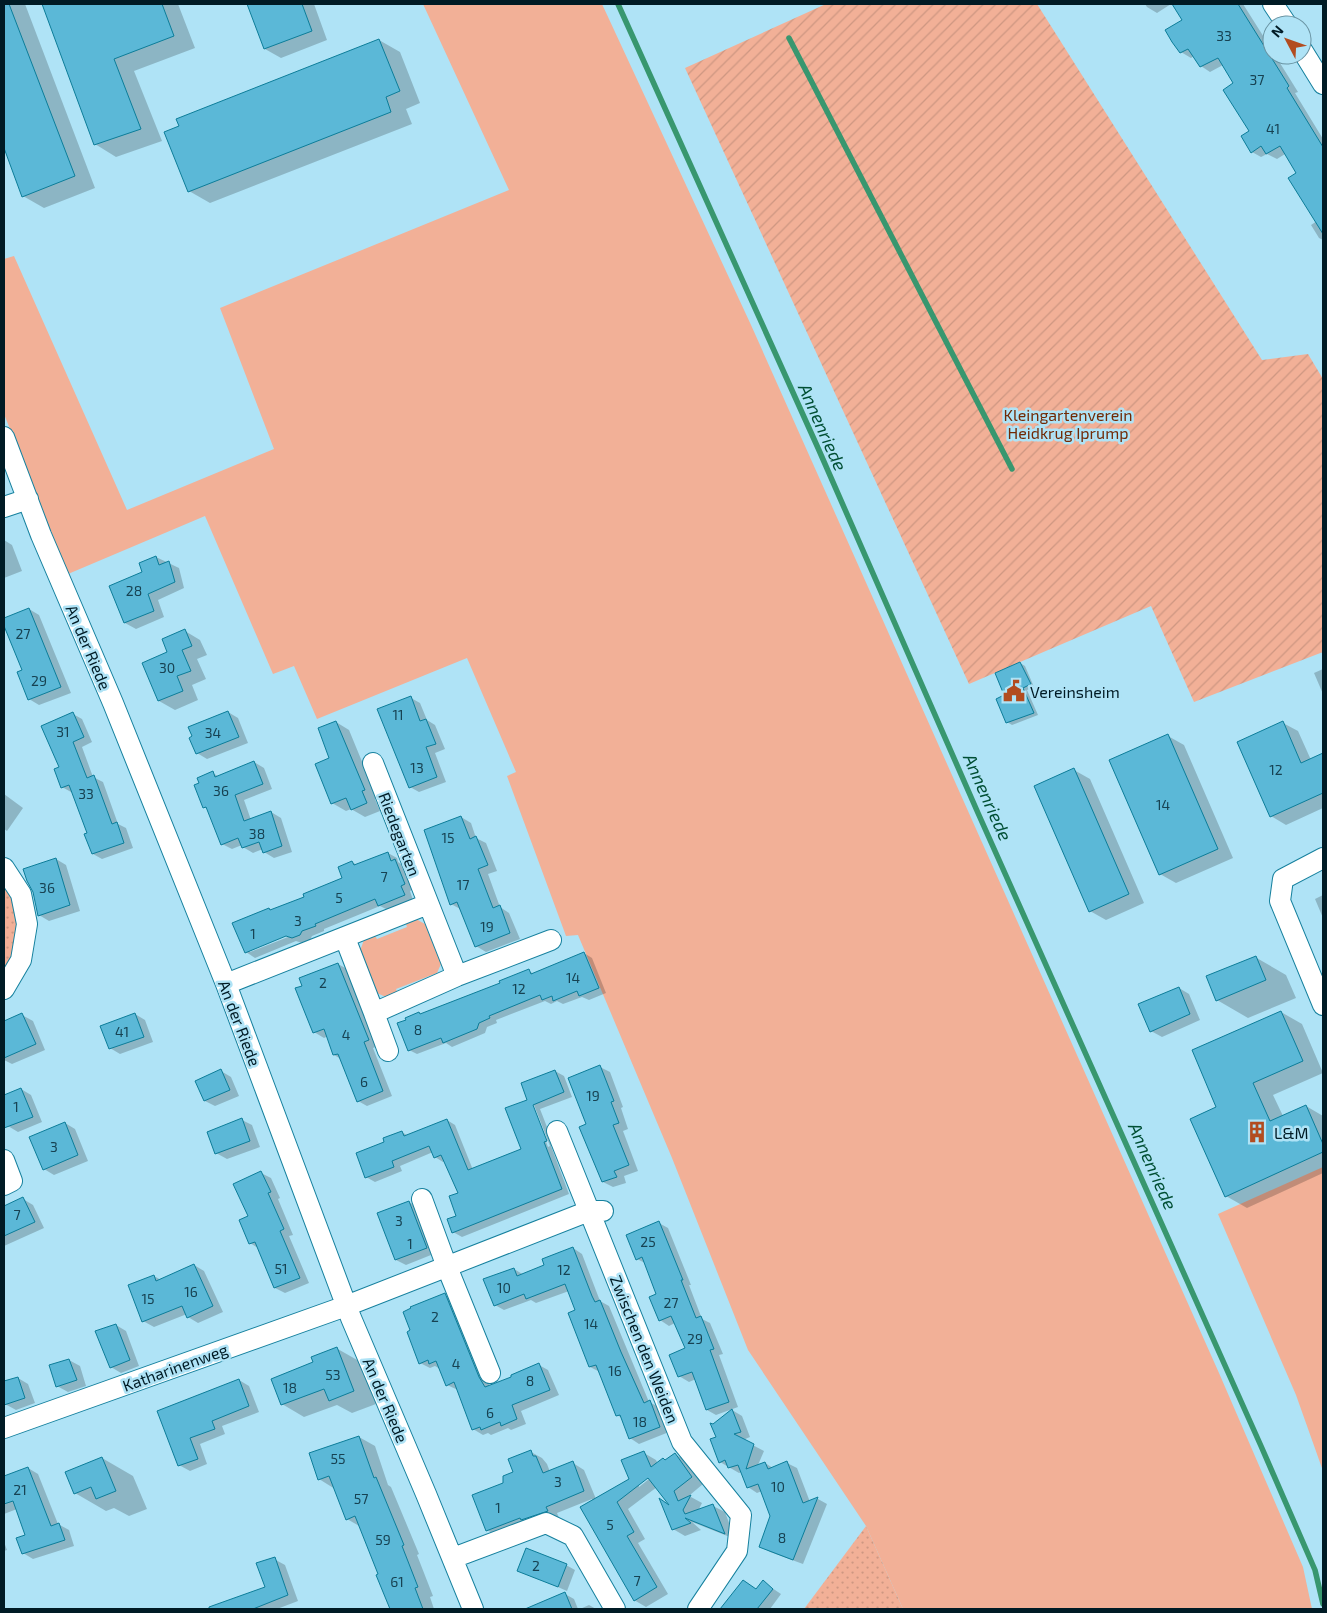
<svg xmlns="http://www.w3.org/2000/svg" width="1327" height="1613" font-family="'Exo 2',sans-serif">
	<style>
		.grass { fill: #f2b097 }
		.park { fill: url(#park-dots) }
		.garden { fill: url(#garden-furrows) }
		.shadow { fill: #0003; fill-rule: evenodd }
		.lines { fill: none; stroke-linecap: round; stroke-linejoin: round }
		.stream { stroke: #38976f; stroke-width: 5.5 }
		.building { fill: #5bb8d7; stroke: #0c7d99 }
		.street-casing { stroke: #16819e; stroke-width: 22 }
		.street { stroke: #fff; stroke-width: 20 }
		.labels { text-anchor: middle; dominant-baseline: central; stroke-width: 5; stroke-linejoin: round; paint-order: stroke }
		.number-label { font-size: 14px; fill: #174252 }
		.park-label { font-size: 16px; fill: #712904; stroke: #afe3f6 }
		.street-label { font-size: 16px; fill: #001b25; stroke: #afe3f6 }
		.poi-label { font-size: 16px; fill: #001b25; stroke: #afe3f6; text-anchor: start }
		.water-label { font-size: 18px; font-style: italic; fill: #004f34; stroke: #afe3f6 }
	</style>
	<defs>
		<pattern id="park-dots" width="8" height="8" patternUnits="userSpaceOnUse" patternTransform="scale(1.25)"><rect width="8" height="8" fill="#f2b097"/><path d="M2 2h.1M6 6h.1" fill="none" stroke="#ce9782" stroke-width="1.8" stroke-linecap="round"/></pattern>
		<pattern id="garden-furrows" width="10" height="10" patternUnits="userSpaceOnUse" patternTransform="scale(1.25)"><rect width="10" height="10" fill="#f2b097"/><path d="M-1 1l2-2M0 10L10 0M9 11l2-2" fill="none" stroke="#ce9782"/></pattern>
	</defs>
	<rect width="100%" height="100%" fill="#afe3f6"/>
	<path class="grass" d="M423 4H602L751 325 1219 1373 1303 1567 1312 1609H903L866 1526 748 1350 672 1158 578 935 566 936 507 776 516 772 467 658 317 719 294 666 273 674 205 516 68 574 4 414V259L14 256 127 510 274 449 220 308 509 190Z
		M414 918 425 924 441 964 437 973 396 989 398 994 388 998 377 993 360 951 365 937 374 934 377 939 407 927 405 921Z
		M1323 1167V1471L1296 1395 1218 1214Z"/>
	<path class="park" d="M4 881C16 905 21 929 12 955 9 961 8 968 4 973Z
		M866 1526 903 1609H804Z"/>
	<path class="garden" d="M826 4H1037L1262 360 1308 354 1323 379V652L1194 702 1151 606 969 684 685 68Z"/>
	<path class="shadow" d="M4 4H25L95 188 44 208 23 196 4 145Z
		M43 4H178L195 48 134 71 162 141 116 157 95 144Z
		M248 4H314L327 40 281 58 265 49Z
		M1145 4H1171L1157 13 1147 7Z
		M1174 4H1243L1272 50V55H1275L1298 92 1295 93 1323 139V240L1319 238 1311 225 1317 221 1297 174 1285 154 1277 159 1267 154 1261 157 1252 152 1251 131 1235 84 1223 65 1210 72 1201 66 1194 56 1191 58 1181 52 1184 20Z
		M379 40 400 52 420 103 406 109 412 124 210 203 189 191Z
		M4 540 12 545 22 571 4 578Z
		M156 557 179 568 184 588 158 600 164 617 136 629 125 623 111 587 144 573Z
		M29 609 39 615 71 693 39 705 29 699 23 671 4 622V619Z
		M185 631 200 640 207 655 197 659 206 679 192 685 198 700 175 710 159 701 144 663 169 653Z
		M1020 663 1025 666 1034 687 1027 690 1038 715 1012 725 1007 722 1006 696Z
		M1323 669V694L1314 673Z
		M411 698 420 703 427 720 435 725 445 749 435 753 446 782 419 792 410 787Z
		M228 712 238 718 248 743 207 759 197 753Z
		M73 714 82 719 92 742 82 747 93 777 103 782 118 824 126 828 133 848 102 859 93 854 89 834 73 792H71L62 787 61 768Z
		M336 722 349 730 377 798 375 799 380 811 365 817 351 809 346 811 332 803 331 759Z
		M1283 723 1298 731 1311 760 1323 755V808L1286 825 1271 816Z
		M1168 736 1184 745 1233 858 1176 883 1160 874Z
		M254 762 264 768 272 789 244 800 251 820 271 812 281 818 292 852 274 858 264 852 263 849 253 853 243 847 242 845 232 849 222 844 209 810 204 807 201 784 213 773 219 777Z
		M1074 770 1090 779 1144 903 1106 920 1090 911Z
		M4 794 23 808 7 831 4 829Z
		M461 817 471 823 476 838 486 843 497 871 488 874 500 907 509 913 520 939 486 952 476 946 462 910 451 904Z
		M388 853 397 858 398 862 404 866 414 889 410 891 413 900 388 910 380 906 324 929V931L312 936 310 940 302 943 296 941 255 958 246 952 269 909 272 911 306 897 344 878 352 862 357 865ZM292 933 293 935 250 952V950Z
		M56 859 66 865 80 911 49 921 39 915Z
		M1323 895V918L1315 899Z
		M584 953 592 958 606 993 589 1000 582 997 563 1004 557 1001 551 1004 545 1001 496 1020 497 1023 487 1027 485 1033 452 1047 446 1043 417 1054 409 1050 421 1015 502 984 529 971 534 974Z
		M1255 957 1286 975 1296 998 1248 1018 1217 1000Z
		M338 964 347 969 378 1046 373 1048 392 1096 367 1106 358 1101 341 1059 334 1055 328 1036 324 1038 314 1032 303 987Z
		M1179 988 1189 994 1200 1020 1162 1037 1151 1031Z
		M1281 1012 1302 1024 1323 1073 1273 1095 1283 1116 1306 1106 1323 1116V1173L1247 1208 1226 1196 1218 1107Z
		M135 1014 145 1020 153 1042 120 1054 110 1048Z
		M22 1015 33 1021 45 1050 12 1064 4 1060V1023Z
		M600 1067 610 1072 623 1107 621 1108 628 1129 623 1131 638 1171 624 1176 626 1183 613 1187 603 1182Z
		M221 1071 231 1077 239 1096 215 1106 205 1101Z
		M555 1071 564 1076 572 1097 540 1109 554 1145 551 1146 569 1194 462 1237 453 1232 458 1216 460 1193 445 1161 443 1162 435 1157 433 1152 400 1166 402 1171 375 1182 366 1177 386 1143 402 1132 408 1136 447 1120 455 1125 473 1170 523 1149 529 1101ZM532 1105H534L550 1146 548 1147Z
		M21 1089 31 1095 42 1122 18 1132 8 1126 4 1117V1096Z
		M242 1120 252 1125 260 1147 227 1159 216 1153Z
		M65 1123 75 1129 88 1161 54 1175 44 1169Z
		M261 1173 271 1178 280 1198 278 1199 293 1235 289 1236 309 1283 285 1293 275 1288 258 1248 250 1243 249 1217Z
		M23 1199 33 1205 44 1228 4 1246V1207Z
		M409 1202 419 1208 436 1253 406 1265 396 1260 378 1214Z
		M659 1223 668 1228 691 1285H689L702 1319 710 1323 723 1354 719 1355 738 1407 716 1415 707 1410 696 1379 689 1382 679 1376 686 1349 675 1323 669 1326 660 1320 658 1295 645 1263 637 1259Z
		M573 1248 582 1254 600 1301 609 1306 649 1402 659 1407 669 1432 639 1444 630 1438 622 1418 617 1415 600 1372 590 1367 577 1310 569 1291 536 1303 531 1300 504 1310 495 1305 514 1269 524 1275 546 1266Z
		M194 1265 204 1271 223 1312 198 1323 188 1317 187 1314 154 1327 143 1321 154 1276 161 1280Z
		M445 1295 454 1300 490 1386 539 1365 548 1370 559 1395 521 1411 526 1424 511 1430 508 1428 491 1435 488 1433 483 1435 473 1429 458 1390 447 1385 440 1369 435 1366 430 1368 420 1363Z
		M116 1325 126 1331 139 1366 121 1373 111 1367Z
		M336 1348 359 1361 376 1404 352 1413 337 1405 304 1417 282 1404 315 1363Z
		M69 1360 80 1366 86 1386 68 1392 57 1386Z
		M18 1378 28 1384 35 1403 16 1410 5 1404 4 1399V1383Z
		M239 1380 249 1386 259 1412 222 1426 225 1434 200 1444 207 1464 190 1471 179 1465 159 1411Z
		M732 1410 742 1416 750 1437 743 1440 764 1451 758 1465 765 1463 773 1468 787 1463 797 1468 810 1502 818 1499 827 1504 803 1564 770 1552 760 1546 772 1516 762 1491 757 1493 748 1487 742 1472 739 1473 720 1462 717 1438Z
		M359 1437 375 1446 388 1485 391 1487 419 1554 417 1555 433 1596 430 1597 434 1609H391L378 1576 380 1575 361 1527 347 1519 335 1489 319 1479Z
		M531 1452 542 1458 547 1464 550 1472 573 1463 584 1470 596 1499 630 1479 644 1453 656 1460 658 1464 666 1461 675 1454 686 1461 703 1484 684 1500 691 1497 702 1503 698 1511 713 1506 725 1512 735 1539 692 1522 701 1530 685 1536 673 1529 672 1507 657 1487 628 1509 645 1539 638 1543 668 1594 646 1607 634 1600 592 1499 557 1513 559 1518 499 1537 487 1530 504 1484ZM652 1473 654 1475 639 1487V1483Z
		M102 1458 133 1476 147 1509 129 1516 114 1508 106 1511 75 1493Z
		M28 1468 38 1474 58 1524 69 1530 74 1546 33 1559 23 1553 27 1535 17 1509 4 1514V1477Z
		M4 1542 7 1550 4 1551Z
		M274 1559 285 1565 298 1601 277 1609H207L266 1588Z
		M566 1565 575 1570 567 1591 519 1570Z
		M744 1581 757 1590 763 1582 781 1594 770 1609H725L723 1608Z
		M565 1594 574 1599 578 1609H543L541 1604Z
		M589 1605 596 1609H580Z"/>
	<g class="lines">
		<path class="stream" d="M618 4 818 448 978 813 1261 1446 1315 1570 1323 1604
			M789 38 1012 469"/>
	</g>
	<path class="building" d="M4 4H9L75 176 22 197 4 148Z
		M42 4H162L174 36 114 59 141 129 94 145Z
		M247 4H302L312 31 264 49Z
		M1172 4H1238L1289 86 1287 88 1323 147V234L1288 178 1296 173 1280 146 1266 154 1261 146 1251 153 1241 136 1249 131 1223 90 1233 83 1218 58 1200 67 1188 49 1180 53 1172 42 1165 30 1182 20Z
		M379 39 400 91 386 97 391 112 188 192 164 132 179 126 176 119Z
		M156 556 159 565 169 561 175 582 148 594 154 611 124 623 109 586 142 572 139 563Z
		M29 608 61 687 28 700 17 672 22 670 4 626V618Z
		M185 629 192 646 182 650 191 671 177 676 183 691 158 701 142 663 167 652 162 639Z
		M1020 662 1031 684 1023 688 1034 713 1006 723 996 699 1004 695 995 673Z
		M411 696 420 721 426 719 436 744 426 747 437 777 409 788 377 709Z
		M228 711 239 737 196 754 189 738 192 736 188 727Z
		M73 712 84 737 73 742 87 778 94 775 112 824 117 822 124 843 92 854 84 834 87 833 69 785 61 788 54 769 59 767 41 726Z
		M336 721 365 790 362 791 367 803 351 810 346 798 331 804 315 764 329 758 318 728Z
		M1283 721 1301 763 1323 753V793L1270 817 1237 742Z
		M1168 734 1218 849 1159 875 1109 760Z
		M254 761 263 784 235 795 244 821 271 811 282 846 263 853 259 842 242 848 238 838 221 845 206 807 203 808 194 785 199 783 197 778 213 771 215 777Z
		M1074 768 1129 894 1089 912 1034 786Z
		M461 816 470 839 476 836 488 865 478 869 493 908 500 905 510 933 475 947 457 902 450 905 424 830Z
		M388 852 391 861 395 859 405 884 401 886 405 895 378 906 375 899 315 924 316 926 302 931 300 935 292 938 286 936 245 953 232 923 269 908 270 910 304 897 303 894 342 878 338 867 352 861 354 865Z
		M56 858 70 905 38 916 33 892 27 881 23 869Z
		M584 952 599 988 579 996 577 991 553 1001 552 996 542 1000 540 995 489 1016 490 1018 479 1023 477 1029 443 1043 441 1038 408 1051 397 1023 406 1020 405 1018 419 1012 420 1014 500 983 499 981 529 969 531 974Z
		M1256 956 1266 980 1216 1001 1206 976Z
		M338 963 369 1040 364 1042 383 1091 357 1102 338 1054 333 1055 324 1029 313 1033 295 988 302 986 299 978Z
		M1179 987 1190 1014 1150 1032 1138 1004Z
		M1281 1011 1303 1061 1253 1083 1270 1121 1306 1105 1323 1144V1152L1225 1197 1190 1119 1216 1107 1192 1050Z
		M22 1013 36 1044 4 1058V1021Z
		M135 1013 144 1037 109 1049 100 1026Z
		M600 1065 614 1101 611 1102 619 1123 613 1125 629 1165 614 1171 617 1177 602 1182 579 1127 586 1124 568 1078Z
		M221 1069 230 1090 204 1101 195 1081Z
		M555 1070 564 1092 533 1105 547 1141 544 1142 562 1189 452 1233 447 1219 456 1216 449 1196 458 1193 441 1155 434 1158 429 1146 392 1161 394 1167 365 1178 356 1153 384 1142 383 1138 402 1131 404 1136 447 1119 468 1170 521 1149 505 1108 527 1100 521 1083Z
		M21 1088 33 1117 4 1128V1095Z
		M242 1118 250 1141 215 1154 207 1132Z
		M65 1122 78 1155 43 1170 29 1137Z
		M261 1171 271 1192 268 1193 284 1229 280 1231 300 1278 274 1288 255 1242 249 1244 239 1220 248 1216 233 1184Z
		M23 1197 35 1222 4 1236V1206Z
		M409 1201 427 1248 395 1260 377 1213Z
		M659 1221 683 1280H681L696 1318 701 1316 714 1349 710 1350 729 1402 706 1410 692 1372 678 1377 669 1355 685 1348 671 1316 659 1321 649 1297 656 1294 642 1257 636 1260 626 1235Z
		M573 1247 592 1296 595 1302 600 1300 621 1352 644 1403 650 1400 660 1427 629 1439 620 1415 616 1416 596 1365 589 1367 568 1313 575 1310 565 1284 526 1299 524 1294 494 1306 483 1279 514 1268 517 1276 544 1265 542 1259Z
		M194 1264 213 1306 187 1318 182 1306 142 1322 128 1285 154 1275 156 1281Z
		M445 1293 479 1377 485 1387 511 1377V1375L539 1363 550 1390 512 1405 517 1419 501 1426 500 1422 481 1430 480 1427 472 1430 454 1382 446 1386 436 1361 429 1364 428 1360 419 1364 407 1332 410 1330 403 1312 411 1308 410 1307Z
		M116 1324 130 1360 110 1368 95 1331Z
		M337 1347 354 1391 329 1401 324 1389 281 1405 271 1379 313 1362 311 1357Z
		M69 1359 77 1380 56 1387 49 1365Z
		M18 1377 25 1398 4 1405V1381Z
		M239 1379 249 1406 212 1421 215 1429 190 1438 198 1459 178 1466 157 1411Z
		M732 1409 741 1432 734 1434 754 1444 746 1469 765 1462 768 1469 787 1461 803 1503 818 1497 793 1560 759 1547 770 1516 758 1484 747 1488 738 1465 728 1468 725 1460 719 1463 710 1439 716 1437 710 1423 713 1424Z
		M359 1436 374 1478 376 1477 404 1545 402 1546 418 1587 415 1588 423 1609H390L376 1575 378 1574 355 1516 346 1520 329 1476 318 1480 309 1453Z
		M531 1450 533 1456H536L543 1473 573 1461 584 1491 546 1507 548 1511 521 1520 520 1518 486 1531 472 1495 503 1483V1476L513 1472 508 1459Z
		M644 1451 651 1467 663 1458 665 1460 675 1453 692 1477 674 1491 678 1501 691 1495 683 1510 685 1514 713 1504 725 1534 685 1518 691 1523 672 1530 659 1498 669 1505 648 1478 617 1502 634 1532 627 1536 657 1587 634 1601 580 1507 629 1479 621 1460Z
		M102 1457 116 1491 96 1499 91 1487 74 1494 65 1472Z
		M28 1467 51 1526 59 1523 65 1540 22 1554 16 1538 25 1535 13 1501 4 1504V1476Z
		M526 1548 567 1564 558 1587 517 1571Z
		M275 1557 288 1595 253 1609H209V1607L265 1587 256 1563Z
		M743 1580 756 1589 763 1580 773 1589 757 1609H720Z
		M565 1592 572 1609H525Z"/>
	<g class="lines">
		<g class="street-casing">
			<path id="street" d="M1273 4 1287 25
				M1302 50 1323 84
				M4 437 41 535 113 703 226 984 351 1318 426 1494 473 1609
				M4 507 28 499
				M373 763 457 976
				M1323 858 1283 879 1280 901 1323 1005
				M4 868 21 894 27 924 21 960 4 989
				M345 938 374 1013 457 976 551 940
				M226 984 428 904
				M374 1013 388 1051
				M557 1131 682 1442 741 1515 737 1551 698 1609
				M4 1160 12 1181 4 1185
				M422 1199 447 1267 490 1373
				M4 1428 346 1306 589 1211H603
				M453 1558 546 1523 573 1536 615 1609"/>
		</g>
		<use href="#street" class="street"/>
	</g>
	<defs>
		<g id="civic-bare" transform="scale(1.725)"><path d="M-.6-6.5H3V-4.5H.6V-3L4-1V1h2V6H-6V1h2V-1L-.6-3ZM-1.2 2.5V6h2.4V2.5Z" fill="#b24c1f" stroke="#afe3f6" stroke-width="2.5" paint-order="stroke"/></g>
		<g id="building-bare" transform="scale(1.725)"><path d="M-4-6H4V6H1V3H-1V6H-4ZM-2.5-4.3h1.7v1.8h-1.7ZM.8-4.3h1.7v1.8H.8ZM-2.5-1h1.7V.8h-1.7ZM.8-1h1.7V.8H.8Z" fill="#b24c1f" stroke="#afe3f6" stroke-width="2.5" paint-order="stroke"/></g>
	</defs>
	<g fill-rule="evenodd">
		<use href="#civic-bare" x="1014" y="691"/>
		<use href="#building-bare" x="1257" y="1132"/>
	</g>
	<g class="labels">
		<g class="number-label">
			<text x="1224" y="35">33</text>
			<text x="1257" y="79">37</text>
			<text x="1273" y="128">41</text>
			<text x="134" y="590">28</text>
			<text x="23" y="633">27</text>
			<text x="167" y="667">30</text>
			<text x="39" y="680">29</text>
			<text x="398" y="714">11</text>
			<text x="63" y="731">31</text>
			<text x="213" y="732">34</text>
			<text x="417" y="767">13</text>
			<text x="1276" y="769">12</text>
			<text x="221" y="790">36</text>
			<text x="86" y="793">33</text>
			<text x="1163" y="804">14</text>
			<text x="257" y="833">38</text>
			<text x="448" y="837">15</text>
			<text x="384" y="876">7</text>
			<text x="463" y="884">17</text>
			<text x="47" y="887">36</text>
			<text x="339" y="897">5</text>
			<text x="298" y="920">3</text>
			<text x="487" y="926">19</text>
			<text x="253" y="933">1</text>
			<text x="573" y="977">14</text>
			<text x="323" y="982">2</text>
			<text x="519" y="988">12</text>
			<text x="418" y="1029">8</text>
			<text x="122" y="1031">41</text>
			<text x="346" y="1034">4</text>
			<text x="364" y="1081">6</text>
			<text x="593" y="1095">19</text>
			<text x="16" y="1106">1</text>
			<text x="54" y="1146">3</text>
			<text x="17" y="1214">7</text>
			<text x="399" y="1220">3</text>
			<text x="648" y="1241">25</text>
			<text x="410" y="1243">1</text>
			<text x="281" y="1268">51</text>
			<text x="564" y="1269">12</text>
			<text x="504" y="1287">10</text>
			<text x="191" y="1291">16</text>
			<text x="148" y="1298">15</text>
			<text x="671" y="1302">27</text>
			<text x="435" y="1316">2</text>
			<text x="591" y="1323">14</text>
			<text x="695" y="1338">29</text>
			<text x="456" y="1363">4</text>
			<text x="615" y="1370">16</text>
			<text x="333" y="1374">53</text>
			<text x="530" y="1380">8</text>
			<text x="290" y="1387">18</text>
			<text x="490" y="1412">6</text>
			<text x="640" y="1421">18</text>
			<text x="338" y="1458">55</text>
			<text x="558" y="1481">3</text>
			<text x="778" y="1486">10</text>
			<text x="20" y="1489">21</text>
			<text x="361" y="1498">57</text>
			<text x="498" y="1507">1</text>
			<text x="610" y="1524">5</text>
			<text x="782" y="1537">8</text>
			<text x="383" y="1539">59</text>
			<text x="536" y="1565">2</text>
			<text x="637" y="1580">7</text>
			<text x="397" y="1581">61</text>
		</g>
		<g class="park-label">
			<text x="1068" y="414">Kleingartenverein<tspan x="1068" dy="18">Heidkrug Iprump</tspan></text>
		</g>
		<g class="street-label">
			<text transform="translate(89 647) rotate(67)">An der Riede</text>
			<text transform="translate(400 834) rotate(69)">Riedegarten</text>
			<text transform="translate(240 1023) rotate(69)">An der Riede</text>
			<text transform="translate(645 1349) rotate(68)">Zwischen den Weiden</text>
			<text transform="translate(175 1367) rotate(-20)">Katharinenweg</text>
			<text transform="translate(386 1400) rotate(67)">An der Riede</text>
		</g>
		<g class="poi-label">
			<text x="1030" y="691">Vereinsheim</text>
			<text x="1274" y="1132">L&amp;M</text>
		</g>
		<g class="water-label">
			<text transform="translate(823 427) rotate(66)">Annenriede</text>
			<text transform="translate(988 797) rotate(66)">Annenriede</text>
			<text transform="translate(1153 1166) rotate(66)">Annenriede</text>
		</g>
	</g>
	<rect width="1327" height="1613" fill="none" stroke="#001b25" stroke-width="10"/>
	<g transform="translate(1287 40) rotate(311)"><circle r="24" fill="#afe3f6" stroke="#6993a2"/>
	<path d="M0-4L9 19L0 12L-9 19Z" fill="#b24c1f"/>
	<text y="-8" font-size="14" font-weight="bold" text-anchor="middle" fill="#001b25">N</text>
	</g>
</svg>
